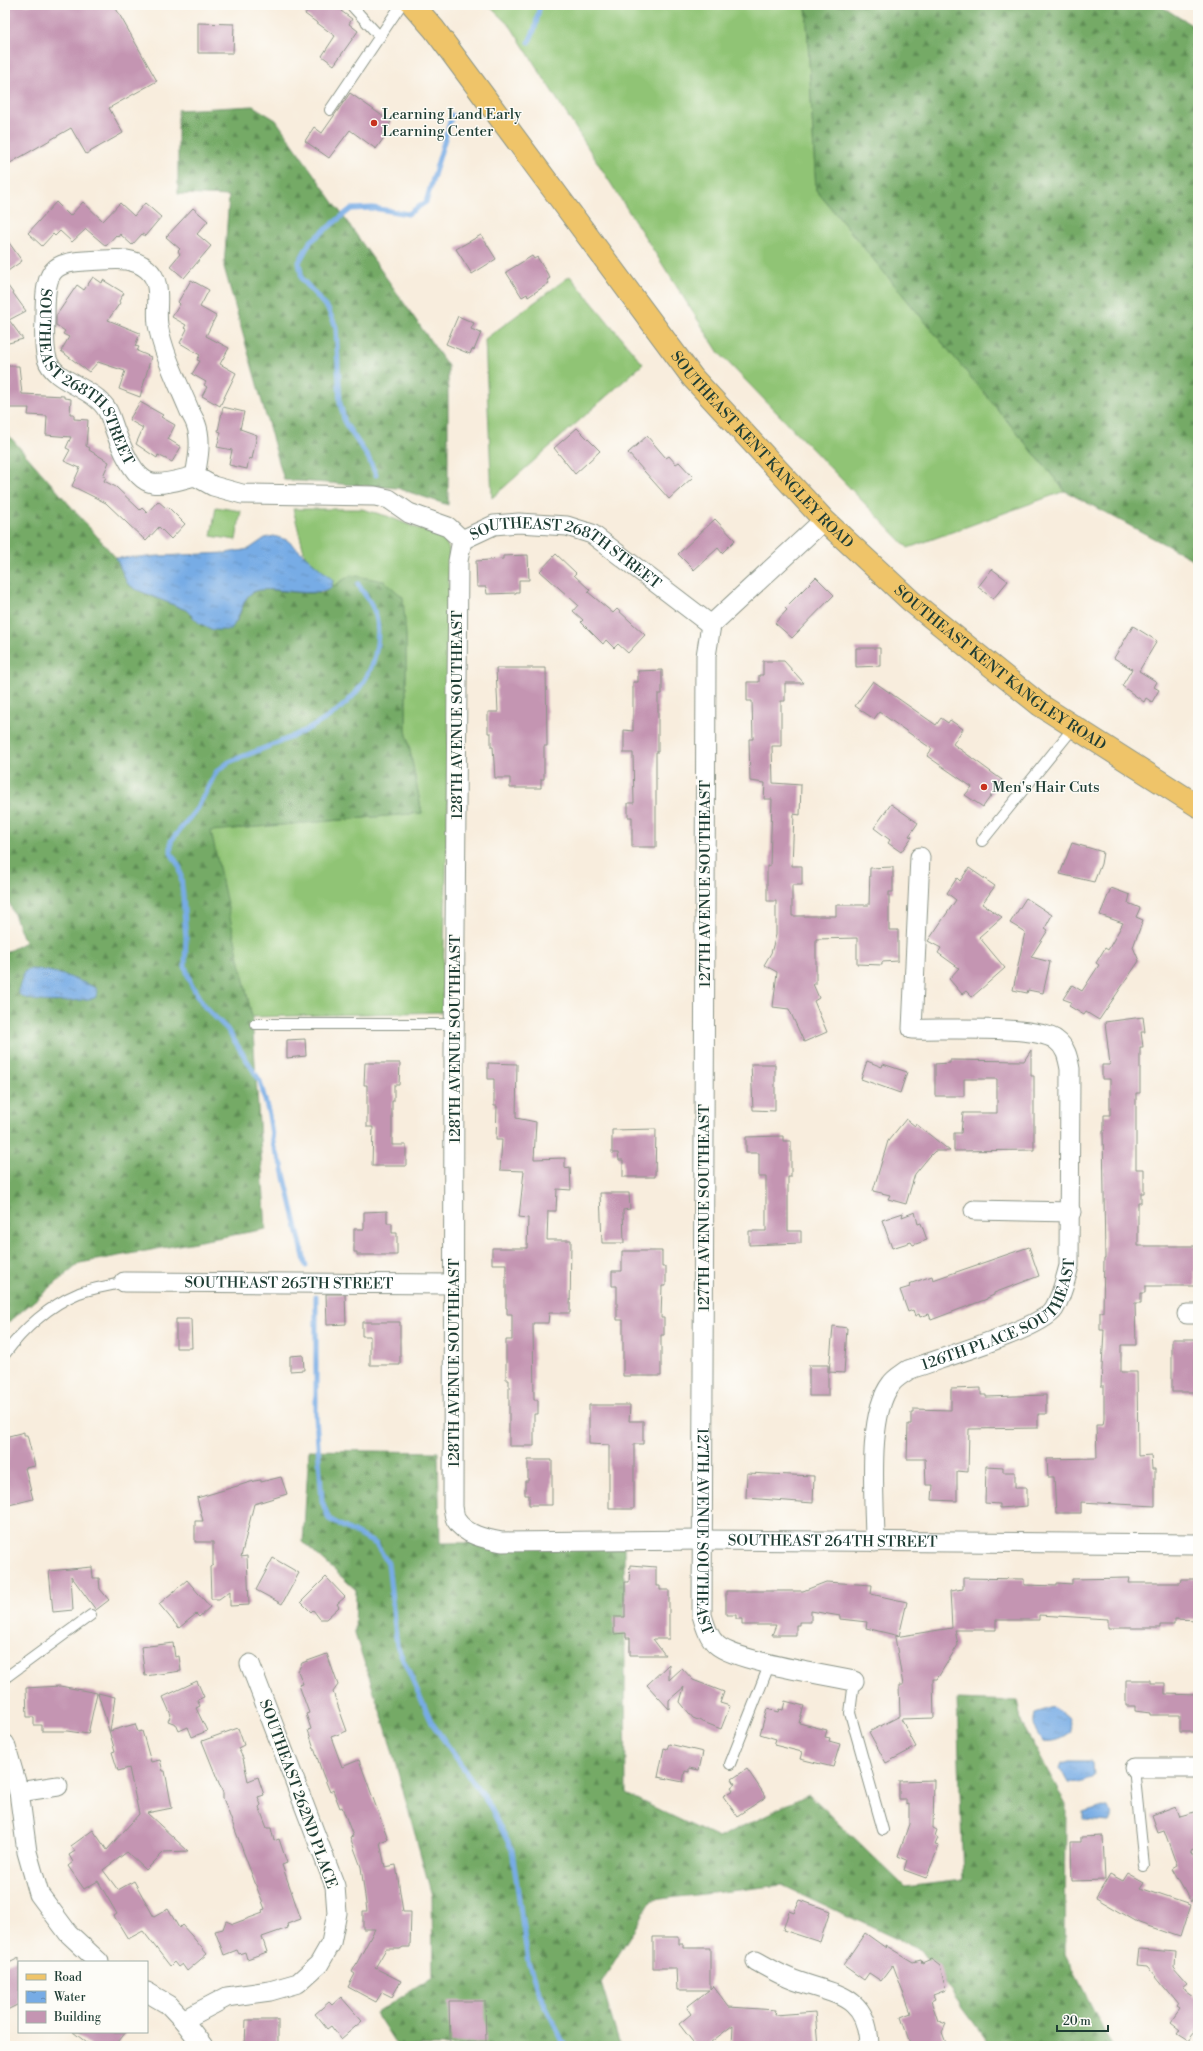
<svg xmlns="http://www.w3.org/2000/svg" width="1203" height="2051" font-family="'Libre Bodoni',serif">
	<style>
		.grass { fill: #90c475; stroke: #588054 }
		.forest { fill: url(#forest-firs); stroke: #4a744d }
		.water { fill: url(#water-ripples); stroke: #4b748c }
		.lines { fill: none; stroke-linecap: round; stroke-linejoin: round }
		.stream { stroke: #77ace5; stroke-width: 5 }
		.building { fill: #c495b2 }
		.service-casing { stroke: #8c9588; stroke-width: 12 }
		.minor-casing { stroke: #8c9588; stroke-width: 21 }
		.primary-casing { stroke: #8c9588; stroke-width: 24 }
		.service { stroke: #fff; stroke-width: 10 }
		.minor { stroke: #fff; stroke-width: 19 }
		.primary { stroke: #efc469; stroke-width: 22 }
		.poi-dot { fill: #c8321e; stroke: #fdfcf7; stroke-width: 1.5 }
		.labels { text-anchor: middle; dominant-baseline: central; stroke-width: 3; stroke-linejoin: round; paint-order: stroke }
		.poi-label { font-size: 15px; fill: #1f3d34; stroke: #fdfcf7; text-anchor: start }
		.street-label { font-size: 15px; fill: #1f3d34; stroke: #fdfcf7 }
	</style>
	<defs>
		<pattern id="forest-firs" width="22" height="20" patternUnits="userSpaceOnUse"><rect width="22" height="20" fill="#74aa66"/><path d="M5 1l3.5 6h-7zM16 11l3.5 6h-7z" fill="#5f8c55"/></pattern>
		<pattern id="water-ripples" width="26" height="14" patternUnits="userSpaceOnUse"><rect width="26" height="14" fill="#77ace5"/><path d="M2 4q2-2 4 0t4 0M15 11q2-2 4 0t4 0" fill="none" stroke="#618dba"/></pattern>
	</defs>
	<rect width="100%" height="100%" fill="#fdfcf7"/>
	<filter id="ink" filterUnits="userSpaceOnUse"><feTurbulence type="fractalNoise" baseFrequency=".025" numOctaves="2"/><feDisplacementMap in="SourceGraphic" scale="8" xChannelSelector="R" yChannelSelector="G"/><feConvolveMatrix kernelMatrix="1 2 1 2 8 2 1 2 1" color-interpolation-filters="sRGB"/></filter>
	<filter id="wash" filterUnits="userSpaceOnUse"><feTurbulence type="fractalNoise" baseFrequency=".012" numOctaves="4" result="noise"/><feDisplacementMap in="SourceGraphic" scale="16" xChannelSelector="R" yChannelSelector="G"/><feGaussianBlur stdDeviation="0.9" result="paint"/><feColorMatrix in="noise" values="0 0 0 0 0 0 0 0 0 0 0 0 0 0 0 0 0 1.4 0 .05"/><feComposite in="paint" operator="in"/></filter>
	<g filter="url(#wash)">
		<rect width="100%" height="100%" fill="#f8eddd"/>
		<path class="grass" d="M488 5H806L816 190 1065 491 908 548 719 353 511 27Z
			M570 276 643 364 492 498 485 339Z
			M216 507 241 511 236 540 211 536Z
			M293 509H362L387 516 444 539 449 549 448 811 442 1012 252 1017 210 831 422 813 406 730V635L351 575 332 587 333 580 305 556Z"/>
		<path class="forest" d="M806 5H1159L1198 29V562L1065 491 816 190Z
			M253 106 276 120 448 366V505L397 488 284 480 224 267 229 196 178 194V110Z
			M5 431 116 558 127 583 135 589 186 610 199 623H236L248 595 260 589 305 593H323L351 575 384 581 403 597 406 635V730L422 813 211 831 252 1017 266 1229 80 1263 5 1325V953L25 942 5 892Z
			M309 1450 438 1452 440 1543 624 1541 626 1794 718 1838 809 1794 905 1887 963 1880 957 1699 1017 1701 1022 1724 1066 1804 1065 1954 1112 2046H991L920 1950 782 1885 652 1900 601 1983 620 2046H397L376 2013 433 1977 432 1896 386 1729 355 1634 356 1590 303 1542Z"/>
		<path class="water" d="M274 536 287 540 333 580 332 587C309 602 263 580 249 595 241 603 240 619 230 630H213L199 623 186 610 135 589 127 583 116 558 226 553 249 549 265 538Z
			M30 969C52 969 76 979 96 988L98 992 95 998C78 1001 31 1006 19 994V988L24 972Z
			M1054 1707 1068 1719 1071 1732C1065 1739 1052 1743 1043 1741 1035 1732 1032 1725 1035 1713Z
			M1068 1761H1090L1093 1763 1094 1776C1088 1781 1076 1785 1068 1783L1060 1768 1062 1763Z
			M1103 1806 1109 1807C1112 1813 1113 1816 1109 1822L1083 1820V1812Z"/>
		<g class="lines">
			<path class="stream" d="M529 42 535 28 540 5
				M376 475 368 457 345 423 340 403 336 327 328 309 302 279 299 262 310 242 351 209 373 208 408 214 426 202 452 115
				M306 1266 282 1165 274 1148 269 1115 260 1081 227 1029 204 1006 191 984 185 966 186 938 183 896 180 868 171 853V841L198 807 216 772 229 762C284 739 359 720 375 655 378 641 380 624 374 610 370 601 363 592 358 584
				M316 1297V1417L322 1501 329 1519 376 1544 388 1563 397 1646 432 1723 490 1806 512 1850 528 1962 538 1991 565 2046"/>
		</g>
		<g id="blocks">
			<path class="building" d="M5 5H114L157 81 109 108 123 133 86 154 71 128 5 166Z
				M311 5H345L341 11 352 19 349 24 358 31 334 65 322 56 335 36 305 14Z
				M198 23 234 24 233 53H198Z
				M350 93 391 122 382 134 385 136 376 149 350 130 329 158 305 141 314 127 322 133Z
				M56 202 70 216 83 202 103 221 120 203 134 216 145 203 161 217 145 236 142 234 132 245 120 234 118 237 116 235 106 246 86 229 72 242 60 231 55 236 53 234 42 246 28 233Z
				M193 208 208 221 197 234 211 246 184 278 170 266 180 254 178 251 180 249 166 237Z
				M481 235 496 259 472 274 456 249Z
				M5 237 22 261 5 273Z
				M532 256 534 259 537 257 550 278 547 280 549 283 528 297 527 294 522 297 506 272Z
				M93 277 102 283 103 280 124 293 119 301 120 303 108 320 140 333 135 346 139 347 137 351 151 357 140 397 119 389 125 371 98 362 89 372 61 351 69 337 63 334 65 331 56 325V316L77 285 84 290Z
				M191 280 209 290 200 307 216 316 206 336 229 348 220 364 236 373 220 406 202 396 207 387 204 385 206 382 192 374 200 361 197 360 200 355 180 343 187 329 184 328 186 325 172 317 180 304 178 302Z
				M5 282 26 311 9 320 23 339 5 344Z
				M458 316 474 323 471 329 481 333 474 350 472 349 470 354 446 344Z
				M5 366H19L22 394 64 396V398L71 399 70 414H74V419L88 420 86 446 90 448 89 450 109 462 103 476 106 477 104 481 116 487 140 510 142 508 147 513 158 501 166 508 168 507 185 524 171 539 159 527 146 541 106 503 72 486 80 468 64 461 70 450 66 448 71 437 46 435 47 416 28 415 29 408H5Z
				M140 402 163 415 161 417 175 425 168 439 181 447 172 462 158 455 157 458 136 444 143 428 129 420Z
				M223 407 244 412 240 429 257 435 252 459 249 458 247 469 229 465 232 450 217 447 221 432 218 431Z
				M577 428 600 451 575 474 554 448Z
				M647 436 666 458 669 456 676 464 679 462 693 477 669 499 628 453Z
				M715 519 735 540 722 553 718 548 694 570 678 554Z
				M556 554 576 573 574 575 590 590 588 592 613 613 617 609 645 635 628 653 618 644 614 648 606 640 603 644 581 622 583 620 573 611 578 605 540 571Z
				M528 555 529 580H519V592H516V593L487 594 486 587H477L476 561 503 559V556Z
				M992 569 1008 581 993 599 978 587Z
				M816 577 834 595 792 638 775 623 787 610 785 608Z
				M1133 626 1157 641 1139 671 1157 682 1154 687 1159 690 1152 702 1146 698 1144 702 1122 686 1132 669 1114 658Z
				M856 648H880V666L856 667Z
				M763 661H784L804 683H785V701H781V746H772L773 783 801 785 800 815 794 814 792 866H802V885H792V916H836V905H869L870 868 893 867V892H889V930H898V961L882 962V965L857 964V938L816 939V984H813L819 998 814 1001 827 1032 804 1042 789 1009 773 1007 777 972 764 965 771 953 776 935V901H767V866H770L772 799H764L765 783 750 781 749 739H753L752 701H747V682H759V675H763Z
				M496 668H546L547 746H544V779H541V788H510V778H495L493 747H491V733H488V712H498Z
				M662 670V694H658V752H656V847H632V817H628V803H634L633 753H624V730L633 731V682H638V671Z
				M873 681 936 725 941 718 948 723 950 720 963 729 953 744 1002 780 983 807 965 795 972 787 927 756 932 749 879 712 874 719 855 706Z
				M891 804 918 823 909 836 912 837 901 852 888 843 890 840 874 828Z
				M1072 843 1103 852 1101 864 1094 882 1060 874Z
				M969 868 995 886 982 904 1002 917 979 937 1005 968 972 997 966 991 962 994 949 979 959 968 938 953 941 948 928 941 956 900 947 893 957 878 960 881Z
				M1111 888 1130 895 1128 903 1140 908 1136 917 1143 920 1133 947 1139 961 1099 1020 1086 1012 1084 1015 1069 1006 1071 1002 1063 999 1072 985 1082 991 1099 965 1096 963 1105 948 1108 950 1123 923 1100 915Z
				M1026 898 1052 915 1045 928 1048 930 1031 957 1050 962 1043 993 1028 990 1027 993 1013 990 1025 932 1010 923Z
				M1143 1017 1145 1032H1141L1143 1047H1140V1093H1136V1169H1144V1193H1141V1203H1138V1246H1195V1286H1145V1293H1141V1303H1135L1136 1345H1121V1372H1137L1138 1456 1151 1455 1152 1469H1155V1506L1081 1502V1513H1056L1054 1477H1048L1047 1459 1097 1458 1096 1425H1103L1104 1419V1386H1101L1104 1330H1100V1312H1103L1104 1258H1105L1103 1131H1104V1115H1110V1079H1102V1065H1110L1105 1022Z
				M305 1039 306 1056 287 1058V1040Z
				M1031 1050V1076H1034V1150L954 1151V1133H961L963 1113H997V1079H964V1096H935V1064L950 1063V1060L1024 1061Z
				M867 1061 882 1067 883 1064 907 1072 900 1093 861 1079Z
				M365 1063H400L399 1085H394V1101H392V1145H406V1166H372L373 1127H367V1085H364Z
				M488 1063 517 1064 516 1118 536 1122 534 1159 565 1158V1168L570 1167 571 1190 557 1189 556 1211H548L547 1240H571L570 1313H549L548 1323H533L534 1400H538V1414H534V1446H509V1380H506V1340H512V1314H507V1308H506V1264H492V1248H527L528 1218 519 1217 524 1171 500 1170 502 1140H496L497 1106H494V1079H488Z
				M751 1064H775V1111L753 1110Z
				M906 1119 915 1126 916 1124 950 1151H935L929 1157 915 1174 906 1204 888 1199 890 1195 873 1191 888 1141Z
				M656 1129 655 1177H623V1160H619L618 1153H612V1130Z
				M783 1136V1141H791V1177H788V1231H801V1243L749 1245V1231H766V1177H759V1153H746V1137Z
				M600 1193H629L630 1209 623 1210 624 1243H602Z
				M387 1211V1223H392V1233H397V1255H357V1252H354V1229H364V1212Z
				M915 1212 918 1224 921 1223 927 1240 913 1245 911 1242 892 1248 882 1220 903 1213 902 1217Z
				M1029 1247 1039 1276 994 1293V1295L987 1298V1299L931 1320 929 1314 920 1317 919 1314 915 1316 913 1310 908 1312 900 1290 910 1287 909 1284 932 1276 933 1280Z
				M622 1251H662V1267H666V1286H662L661 1318H664V1335H661V1376H623V1320H617V1286H612V1271H622Z
				M326 1294H345L346 1324 327 1325Z
				M176 1319H191L192 1348H176Z
				M362 1322H400V1365H370V1336H362Z
				M833 1326 847 1328 844 1373 829 1372Z
				M1172 1339H1195V1392H1172Z
				M303 1355 304 1370 290 1371V1356Z
				M809 1365H828V1396H809Z
				M981 1388V1395H986V1397L1046 1395V1414H1038V1428L969 1429 968 1472 957 1471V1501L932 1500 933 1485H926L925 1459H907L908 1424H911V1413H913V1409L951 1410V1389Z
				M589 1405H630L629 1421H643V1444H634V1509H609V1445L589 1444Z
				M24 1432V1435H27L35 1466 25 1468 33 1499 9 1505 5 1491V1437Z
				M528 1460H552V1505H529V1495H525V1481H528Z
				M986 1466 1003 1467V1472H1015V1488H1027V1506L1000 1508V1504L985 1503Z
				M747 1473 814 1476 813 1503 746 1498Z
				M281 1477 287 1494 254 1504 241 1557 247 1556 249 1605 230 1606V1591L219 1599H211L210 1567 213 1565V1542H195V1521H203L197 1498 254 1481 261 1480V1482Z
				M273 1558 299 1573 282 1604 256 1590Z
				M630 1565 656 1567V1586H660V1590H669V1639H653L665 1655H630V1638H626V1633L614 1634V1617H625V1582H629Z
				M92 1567 93 1578H99L100 1589 109 1600 96 1610 71 1576 73 1610 53 1612 49 1571Z
				M326 1577 345 1597 337 1604 339 1607 326 1619H320L313 1610 311 1612 301 1602Z
				M963 1578 1024 1579V1585L1057 1586V1583L1072 1584V1579L1130 1578 1129 1583H1180L1181 1579H1198V1620L1174 1619V1625H1160V1628H1108V1619L1039 1615V1620H996V1630H955L958 1645 937 1679H933L934 1718 901 1719 916 1747 886 1763 869 1732 900 1716 899 1685H903L895 1637 952 1628 950 1591 963 1589Z
				M187 1580 210 1607 199 1617 196 1614 179 1628 159 1604Z
				M826 1582 872 1585 871 1594 907 1602 899 1636 866 1628 867 1622 840 1619V1616L811 1611V1622H799V1625H796V1635H772L776 1625H742V1619H736V1615H726V1591H803Z
				M173 1643 175 1657 179 1656 181 1671 145 1676 141 1647Z
				M327 1654 338 1685 333 1692 347 1731 331 1737 342 1767 359 1760 388 1839 380 1842 385 1867 396 1865 403 1912H411L410 1947H403L400 1949H386L375 1968 401 1981 392 1997 382 1992 376 2002 348 1987 355 1974 352 1972 375 1929H363V1911H367L361 1867 350 1837 353 1836 342 1807 340 1808 333 1790 330 1792 322 1772 308 1730 311 1729 306 1714 309 1713 299 1685 303 1684 298 1671 302 1663Z
				M669 1664V1680L682 1668 693 1680 724 1692 720 1703 730 1706 721 1729 693 1718 680 1702 684 1687 669 1700V1709L647 1685Z
				M1126 1680H1150V1683H1165V1694L1198 1695 1197 1732H1180V1715H1150V1713L1135 1711V1706H1126Z
				M197 1681 204 1697 197 1700 200 1706 196 1708 207 1731 192 1737 188 1727 179 1731 176 1724 168 1721 171 1715 163 1697Z
				M60 1686 97 1693 88 1734 67 1731H42V1725H34V1717H27L26 1688Z
				M98 1693 115 1697 110 1731 135 1724 138 1732 142 1731 151 1762 160 1760 163 1771H165L172 1808 147 1813 188 1851 164 1852 146 1870 127 1852 103 1870 118 1890 134 1881 154 1917 168 1909 179 1928 182 1925 191 1935 207 1954 187 1971 182 1964 178 1967 174 1962 170 1966 143 1931 128 1939 114 1916 117 1914 98 1881 84 1889 68 1866 73 1862 69 1855 75 1851 71 1846 93 1830 107 1850 139 1814 129 1768 118 1771 112 1752 115 1751Z
				M785 1701 804 1706 799 1723 827 1730 825 1737 830 1738 829 1741 840 1744 833 1767 800 1759 802 1752 774 1745 776 1739 760 1734 767 1709 778 1712 779 1709 783 1710Z
				M238 1728 244 1745 238 1748 243 1758 248 1781 258 1777 264 1795 258 1797 261 1805 259 1807 267 1828H271L274 1841 279 1839 287 1863 282 1865 301 1919 287 1924 288 1928 262 1937 267 1952 247 1959 245 1952 239 1954 237 1950 224 1955 215 1931 223 1929 226 1921 233 1924 263 1913 262 1910 265 1909 223 1798V1793L202 1741Z
				M669 1744 703 1752 699 1770 689 1768V1772L685 1771 683 1782 658 1777 664 1748 667 1749Z
				M747 1769 766 1797 737 1816 723 1796 733 1790 731 1787 735 1784 732 1779Z
				M934 1780 933 1828 937 1830 935 1836 938 1838 935 1845 939 1846 926 1878 904 1870 907 1860 898 1856 909 1824V1804L906 1805V1799H899V1781Z
				M1176 1806 1180 1817 1198 1812V1846L1190 1849 1198 1862V1880L1191 1902 1172 1869 1177 1866 1164 1830 1158 1832 1152 1815Z
				M1103 1836 1105 1880 1072 1881 1071 1842H1081V1837Z
				M1128 1873 1144 1882 1140 1888 1190 1905 1180 1937 1139 1923 1096 1898 1110 1874 1123 1881Z
				M800 1900 830 1911 820 1942 783 1930 789 1911 794 1913Z
				M865 1933 886 1948 885 1945 913 1962 921 1960 922 1963 931 1959 940 1966 946 1990 933 1995 935 1999 931 2001 938 2021 946 2024 942 2032 947 2046H911L901 2017 911 2013 893 1965 881 1981 869 1973 864 1980 843 1965Z
				M653 1937H679V1944H683V1948H710V1989L713 1986 729 2007 776 2010 775 2015 815 2012 818 2046H732L733 2025 706 2046H696L679 2024 691 2014 687 2008 688 2006 709 1990H677L676 1968H653Z
				M1139 1949 1174 1952 1173 1967 1188 1984 1183 1988 1198 1999V2027L1188 2040 1177 2033 1180 2029 1170 2021 1179 2009 1176 2007 1178 2004 1147 1966 1137 1965Z
				M19 1958V2004L5 2011V1965Z
				M341 1997 362 2021 341 2039 331 2026 327 2029 315 2014 329 2002 332 2005Z
				M449 2001H485L486 2042 450 2043Z
				M246 2020H278V2046H245Z
				M73 2032H126L115 2046H91Z"/>
		</g>
	</g>
	<g filter="url(#ink)">
		<use href="#blocks" fill-opacity="0" stroke="#8c9588" stroke-width="1"/>
		<g class="lines">
			<g class="service-casing">
				<path id="service" d="M351 5 380 37
					M330 110 401 5
					M982 841 1074 727
					M255 1024H454
					M5 1354C23 1329 50 1305 79 1293 93 1288 110 1286 124 1282
					M5 1678 91 1615
					M854 1681 850 1713 883 1830
					M730 1764 770 1663
					M1134 1768 1144 1866"/>
			</g>
			<g class="minor-casing">
				<g id="minor">
					<path id="s1" d="M195 476C198 460 202 440 196 424 194 418 190 413 188 407 177 381 163 353 158 325 155 306 164 283 147 269 134 258 119 259 103 260 54 262 45 263 45 315 45 330 43 345 47 359 55 385 100 387 110 416 116 434 131 479 152 483 165 485 182 479 195 476L213 486 242 494 375 496 389 499 409 513 448 527 462 540 494 525 519 523 567 526 592 534 711 625"/>
					<path id="s2" d="M462 540 458 561 454 1055 453 1507C454 1511 454 1517 456 1520 465 1535 486 1539 502 1542L702 1540 1198 1544"/>
					<path id="s3" d="M711 625 706 656 702 1615C705 1625 708 1637 717 1645 735 1661 826 1675 854 1681"/>
					<path d="M711 625 824 520"/>
					<path d="M974 1210 1071 1212"/>
					<path id="s4" d="M124 1282 454 1284"/>
					<path d="M1187 1314H1198"/>
					<path id="s5" d="M875 1542C875 1501 866 1416 891 1384 895 1378 903 1374 908 1370 935 1360 1041 1329 1054 1309 1062 1296 1065 1280 1069 1266L1070 1069C1068 1058 1066 1047 1056 1040 1037 1025 941 1030 912 1029L920 857"/>
					<path d="M5 1744 19 1792 27 1852 39 1894 68 1933 99 1962"/>
					<path d="M1134 1768H1198"/>
					<path d="M19 1792 58 1786"/>
					<path d="M756 1961C767 1967 777 1973 789 1978 829 1995 868 1990 869 2046"/>
					<path d="M147 1992 169 2005 183 2020 203 2046"/>
					<path d="M183 2020 227 1997 270 1991 298 1983 319 1964 331 1943 337 1913 335 1886 250 1664"/>
				</g>
			</g>
			<g class="primary-casing">
				<g id="primary">
					<path id="s6" d="M413 5 434 29 693 378 824 520 911 601 1040 705 1198 806"/>
				</g>
			</g>
			<use href="#service" class="service"/>
			<use href="#minor" class="minor"/>
			<use href="#primary" class="primary"/>
		</g>
	</g>
	<g class="poi-dot">
		<circle cx="374" cy="123" r="4"/>
		<circle cx="984" cy="787" r="4"/>
	</g>
	<g class="labels">
		<g class="poi-label">
			<text x="382" y="114">Learning Land Early<tspan x="382" dy="17">Learning Center</tspan></text>
			<text x="992" y="787">Men's Hair Cuts</text>
		</g>
		<g class="street-label">
			<text stroke="none"><textPath href="#s1" startOffset="440">SOUTHEAST 268TH STREET</textPath></text>
			<text stroke="none"><textPath href="#s6" startOffset="566">SOUTHEAST KENT KANGLEY ROAD</textPath></text>
			<text stroke="none"><textPath href="#s1" startOffset="1016">SOUTHEAST 268TH STREET</textPath></text>
			<text stroke="none"><textPath href="#s6" startOffset="890">SOUTHEAST KENT KANGLEY ROAD</textPath></text>
			<text transform="translate(457 715) rotate(-90)">128TH AVENUE SOUTHEAST</text>
			<text transform="translate(705 884) rotate(-90)">127TH AVENUE SOUTHEAST</text>
			<text transform="translate(455 1039) rotate(-90)">128TH AVENUE SOUTHEAST</text>
			<text transform="translate(704 1208) rotate(-90)">127TH AVENUE SOUTHEAST</text>
			<text stroke="none"><textPath href="#s4" startOffset="165">SOUTHEAST 265TH STREET</textPath></text>
			<text stroke="none"><textPath href="#s5" startOffset="297">126TH PLACE SOUTHEAST</textPath></text>
			<text transform="translate(454 1363) rotate(-90)">128TH AVENUE SOUTHEAST</text>
			<text stroke="none"><textPath href="#s3" startOffset="907">127TH AVENUE SOUTHEAST</textPath></text>
			<text stroke="none"><textPath href="#s2" startOffset="1364">SOUTHEAST 264TH STREET</textPath></text>
			<text transform="translate(298 1794) rotate(70)">SOUTHEAST 262ND PLACE</text>
		</g>
	</g>
	<rect width="1203" height="2051" fill="none" stroke="#fdfcf7" stroke-width="20"/>
	<rect x="18" y="1961" width="130" height="72" fill="#fdfcf7" stroke="#a4b0a9"/>
	<rect x="26" y="1974" width="20" height="6" fill="#efc469" stroke="#a4b0a9"/>
	<text x="54" y="1981" font-size="12" fill="#1f3d34">Road</text>
	<rect x="26" y="1991" width="20" height="12" fill="url(#water-ripples)" stroke="#a4b0a9"/>
	<text x="54" y="2001" font-size="12" fill="#1f3d34">Water</text>
	<rect x="26" y="2011" width="20" height="12" fill="#c495b2" stroke="#a4b0a9"/>
	<text x="54" y="2021" font-size="12" fill="#1f3d34">Building</text>
	<path d="M1057 2025v6h51v-6" fill="none" stroke="#1f3d34" stroke-width="2"/>
	<text x="1063" y="2025" font-size="12" fill="#1f3d34" stroke="#fdfcf7" stroke-width="3" paint-order="stroke">20 m</text>
</svg>
